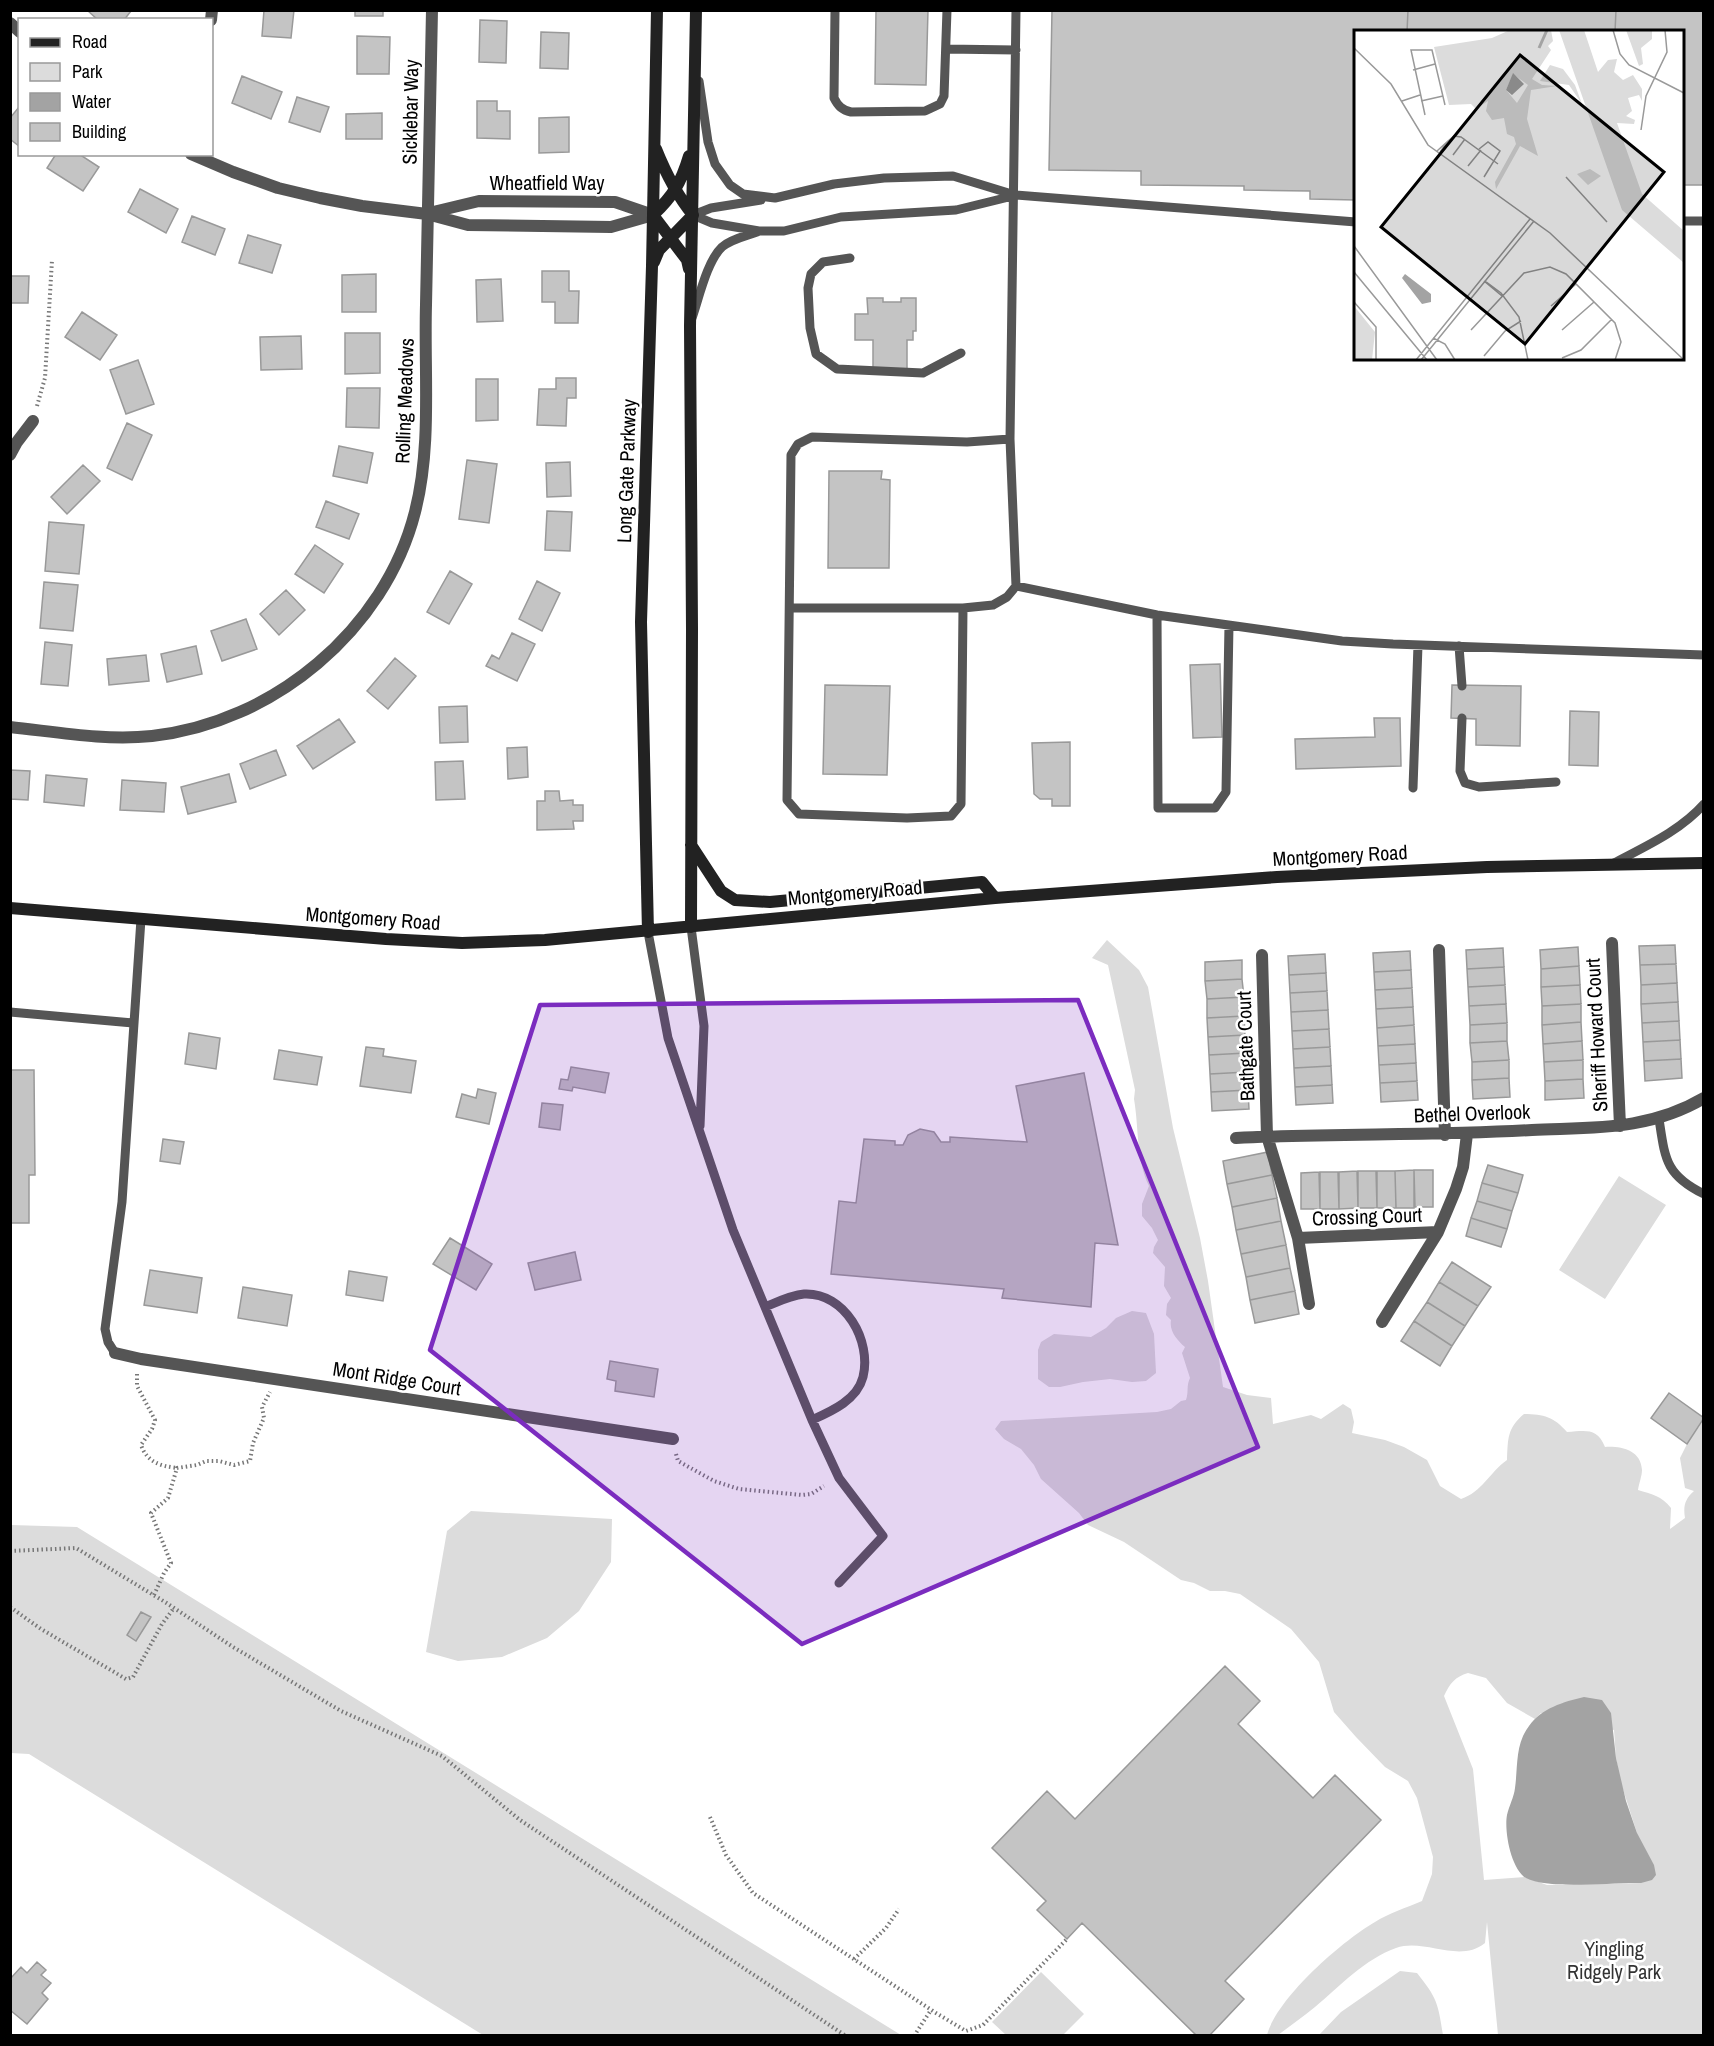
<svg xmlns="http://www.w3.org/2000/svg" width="1714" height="2046" font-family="'Archivo Narrow',sans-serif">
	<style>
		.green { fill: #dcdcdc; fill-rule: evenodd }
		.water { fill: #a3a3a3 }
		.building { fill: #c4c4c4; stroke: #999; stroke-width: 1.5 }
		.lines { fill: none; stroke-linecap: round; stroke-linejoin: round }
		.path { stroke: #777; stroke-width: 4; stroke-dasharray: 1.5 3; stroke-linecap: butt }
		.lane { stroke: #555; stroke-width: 9 }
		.street { stroke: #555; stroke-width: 12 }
		.secondary { stroke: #222; stroke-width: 12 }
		.marked { fill: #7b2cbf; fill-opacity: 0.2; stroke: #7b2cbf; stroke-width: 4.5; stroke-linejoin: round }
		.labels { text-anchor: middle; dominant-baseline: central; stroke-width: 5; stroke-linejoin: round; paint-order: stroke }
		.street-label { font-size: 20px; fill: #000; stroke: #fff }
		.park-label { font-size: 20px; fill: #333; stroke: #fff }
		.inset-river { fill: none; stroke: #a3a3a3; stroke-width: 3 }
		.inset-road { fill: none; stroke: #999; stroke-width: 1.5 }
		.view { fill: #000; fill-opacity: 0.15; stroke: #000; stroke-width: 3 }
		.inset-edge { fill: none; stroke: #000; stroke-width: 3 }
	</style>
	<rect width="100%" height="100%" fill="#fff"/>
	<path class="green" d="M1107 940 1139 970 1148 987 1173 1128 1200 1238 1208 1281 1223 1387 1247 1395 1271 1398 1273 1424 1311 1415 1321 1419 1343 1404 1351 1409 1354 1422 1352 1433 1385 1440 1404 1447 1427 1460 1440 1486 1461 1499C1482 1492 1489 1473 1507 1460 1508 1439 1507 1428 1524 1414 1544 1414 1554 1417 1567 1432 1585 1431 1597 1427 1605 1447 1621 1446 1641 1450 1642 1470 1642 1476 1639 1483 1638 1490 1651 1494 1662 1496 1671 1508L1670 1529 1685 1518C1683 1506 1685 1499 1694 1491L1685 1488 1680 1458 1687 1444 1703 1421V2035H1498L1487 1922 1485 1943C1459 1964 1425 1938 1396 1948 1365 1959 1340 1986 1315 2007 1303 2017 1290 2026 1278 2035H1267C1277 1998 1342 1941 1375 1922 1389 1913 1406 1908 1422 1901L1432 1874 1433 1857 1417 1798 1408 1781 1385 1767 1356 1737 1334 1712 1319 1662 1291 1629 1240 1594 1225 1591H1210L1194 1583 1181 1580 1124 1542 1088 1525 1079 1513 1041 1479 1034 1465 1021 1449 1004 1439 995 1429 1001 1421 1157 1412 1171 1409 1181 1401 1186 1400C1189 1392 1186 1386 1190 1378L1182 1353 1185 1347C1177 1340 1169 1331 1171 1320L1166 1315 1167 1304 1171 1298 1164 1286 1165 1267 1153 1253 1154 1247 1158 1240 1152 1228 1142 1216V1204L1149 1186C1136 1159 1139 1128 1134 1099L1135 1090 1108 965 1092 958ZM1468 1673 1486 1678 1507 1703 1535 1719 1541 1713 1614 1730 1616 1758 1620 1780 1637 1833 1641 1883 1547 1885 1525 1877 1484 1880 1473 1769 1444 1696C1450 1683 1455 1677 1468 1673Z
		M1619 1176 1666 1205 1605 1299 1559 1270Z
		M1132 1311 1146 1313 1154 1334 1156 1373 1146 1381 1132 1382 1110 1379 1083 1382 1060 1387H1049L1038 1379V1350L1041 1342 1054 1334 1091 1337 1106 1328 1116 1318Z
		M471 1511 612 1519 611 1562 579 1611 547 1638 502 1657 458 1661 426 1652 447 1531Z
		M11 1525 77 1527 901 2035H483L29 1754 11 1753Z
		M1400 1971 1417 1973C1437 1998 1438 2003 1443 2035H1319L1341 2012Z
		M1041 1972 1084 2014 1063 2035H1006L992 2022Z"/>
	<path class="water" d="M1584 1697 1602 1700 1611 1713 1616 1758 1626 1801 1637 1833 1654 1865 1656 1875 1652 1880 1641 1883C1613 1882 1548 1890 1526 1878 1511 1869 1504 1831 1507 1815 1509 1806 1514 1797 1515 1788 1518 1767 1515 1744 1529 1726 1542 1708 1563 1702 1584 1697Z"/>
	<path class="building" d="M87 10H131V11L124 20H98Z
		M264 10H294L291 38 262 36Z
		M355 10H383V16H355Z
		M876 10H928L926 85 875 84Z
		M1052 10H1408L1407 32H1356V200L1310 199V191L1244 190V186L1141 185V171L1049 170Z
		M1408 10H1616L1615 32H1407Z
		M1616 10H1704V185H1682V32H1615Z
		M480 20 507 21 506 63 479 62Z
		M541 32 569 33 568 69 540 68Z
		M357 36 390 37 389 74H357Z
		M242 76 282 92 271 119 232 103Z
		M297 97 329 107 320 132 289 122Z
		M477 101H497V111H510V139L477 138Z
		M19 107 20 108V147L10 139V118Z
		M382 113V139H346V114Z
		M569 117V152L539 153V118Z
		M56 154H79L99 167 83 191 47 168Z
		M140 189 178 209 166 233 128 212Z
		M192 216 225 229 215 255 182 242Z
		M248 235 281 245 272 273 239 263Z
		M542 271H569V291H579L578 323H555V302H542Z
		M376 274V312H342V275Z
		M10 276H29L28 303H10Z
		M501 279 503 321 477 322 476 280Z
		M867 298H883V302H901V298H916V331H913V340H907V369H873V340H855V314H868Z
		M82 312 117 335 100 360 65 337Z
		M345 333H380V373L345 374Z
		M301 336 302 369 261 370 260 337Z
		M138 360 154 404 126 414 110 370Z
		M556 378H576V398H567L566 426 537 425 539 389H556Z
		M476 379H498V420L476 421Z
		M347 388H380L379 428 346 427Z
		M127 423 152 435 132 480 107 468Z
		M339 446 373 453 367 483 333 476Z
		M467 460 497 464 489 523 459 519Z
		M570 462 571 496 547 497 546 463Z
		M83 465 100 481 67 514 51 497Z
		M829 471H882L881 479 890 480 889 568H828Z
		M326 501 359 514 349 539 316 527Z
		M547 511 572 512 570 551 545 550Z
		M49 522 84 525 79 574 45 571Z
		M315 545 343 564 324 593 295 574Z
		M450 571 472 584 449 624 427 612Z
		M537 581 560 593 542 631 519 619Z
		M44 582 78 585 73 631 40 628Z
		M286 590 305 610 279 635 260 614Z
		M246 619 257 649 222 661 211 631Z
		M512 633 535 644 517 681 486 666 492 655 499 659Z
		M45 642 72 645 68 686 41 684Z
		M196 646 202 674 167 682 161 654Z
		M146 655 149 681 109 685 107 659Z
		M395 658 416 676 388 709 367 691Z
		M1220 664 1222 737 1193 738 1190 665Z
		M825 685 890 686 887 775 823 774Z
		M1452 685 1521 686 1520 746 1476 745V719L1451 718Z
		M467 706 468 742 440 743 439 707Z
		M1570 711 1599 712 1598 766 1569 765Z
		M1374 718H1400L1401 766 1296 769 1295 739 1375 737Z
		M339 719 355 742 313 769 297 746Z
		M1070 742V806H1052V799H1040L1034 794 1032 743Z
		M527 747 528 777 508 779 507 748Z
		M276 750 286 775 250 789 240 764Z
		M463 761 465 799 436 800 435 762Z
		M10 770 30 771 28 800 10 799Z
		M229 774 236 802 188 814 181 787Z
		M46 775 87 779 84 806 44 802Z
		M122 780 166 783 164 812 120 810Z
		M545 791H559L560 801 573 800V805H583V821H573L574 829 537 830V801H545Z
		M1675 945 1676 964 1640 965 1639 946Z
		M1578 947 1579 966 1541 969 1540 950Z
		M1503 948 1504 967 1467 969 1466 950Z
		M1410 951 1411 970 1374 972 1373 953Z
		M1325 954 1326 973 1289 975 1288 956Z
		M1242 960V979L1205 981V962Z
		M1676 964 1677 983 1641 985 1640 965Z
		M1579 966 1580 985 1541 987V969Z
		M1504 967 1505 985 1468 987 1467 969Z
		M1411 970 1412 988 1375 990 1374 972Z
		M1326 973 1327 991 1290 993 1289 975Z
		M1242 979 1244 997 1207 999 1205 981Z
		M1677 983 1678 1002 1641 1004V985Z
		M1505 985 1506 1004 1469 1006 1468 987Z
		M1580 985 1581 1004 1542 1006 1541 987Z
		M1412 988 1413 1007 1376 1009 1375 990Z
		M1327 991 1328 1010 1291 1012 1290 993Z
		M1244 997V1016L1207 1018V999Z
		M1678 1002 1679 1021 1642 1023 1641 1004Z
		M1506 1004 1507 1023 1470 1025 1469 1006Z
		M1581 1004V1022L1542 1025V1006Z
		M1413 1007 1414 1025 1377 1028 1376 1009Z
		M1328 1010 1329 1029 1292 1031 1291 1012Z
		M1244 1016 1245 1035 1208 1037 1207 1018Z
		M1679 1021 1680 1040 1643 1042 1642 1023Z
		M1581 1022 1582 1041 1543 1044 1542 1025Z
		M1507 1023V1041L1470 1043V1025Z
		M1414 1025 1415 1044 1378 1046 1377 1028Z
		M1329 1029 1330 1047 1293 1049 1292 1031Z
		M189 1033 220 1038 216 1069 185 1064Z
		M1245 1035 1246 1053 1209 1055 1208 1037Z
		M1680 1040 1681 1059 1644 1061 1643 1042Z
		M1507 1041 1509 1060 1472 1062 1470 1043Z
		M1582 1041 1583 1060 1544 1062 1543 1044Z
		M1415 1044 1416 1063 1379 1065 1378 1046Z
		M366 1047 384 1049 383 1056 416 1061 411 1093 360 1086Z
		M1330 1047 1331 1066 1294 1068 1293 1049Z
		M279 1050 322 1057 317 1085 274 1079Z
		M1246 1053 1247 1072 1210 1074 1209 1055Z
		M1681 1059 1682 1078 1645 1081 1644 1061Z
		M1509 1060V1078L1472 1080V1062Z
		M1583 1060V1079L1545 1081 1544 1062Z
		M1416 1063 1417 1081 1380 1083 1379 1065Z
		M1331 1066 1332 1085 1295 1087 1294 1068Z
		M571 1067 609 1073 605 1093 573 1087 572 1091 559 1089 561 1079 568 1080Z
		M10 1070H34L35 1175H29V1223H10Z
		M1247 1072 1248 1090 1211 1092 1210 1074Z
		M1084 1073 1118 1245 1095 1243 1091 1307 1002 1298 1004 1289 831 1274 839 1201 856 1203 864 1139 895 1141V1145H903L908 1135 920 1129 934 1132 941 1142H950V1137L1027 1142 1016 1086Z
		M1509 1078 1510 1097 1473 1099 1472 1080Z
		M1583 1079 1584 1098 1545 1100V1081Z
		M1417 1081 1418 1100 1381 1102 1380 1083Z
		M1332 1085 1333 1103 1296 1105 1295 1087Z
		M478 1089 496 1093 489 1124 456 1117 462 1094 476 1098Z
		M1248 1090 1249 1109 1212 1111 1211 1092Z
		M542 1103 563 1105 560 1130 539 1127Z
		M163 1139 184 1142 180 1164 160 1161Z
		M1268 1152 1272 1175 1227 1184 1223 1161Z
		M1488 1165 1523 1175 1518 1193 1482 1183Z
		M1414 1170H1433V1207H1415Z
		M1414 1170V1208H1396L1395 1171Z
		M1357 1171 1358 1208 1339 1209V1172Z
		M1358 1171H1376L1377 1208H1358Z
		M1377 1171H1395L1396 1208H1377Z
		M1319 1172 1320 1209H1301V1173Z
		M1320 1172H1338L1339 1209H1320Z
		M1272 1175 1277 1198 1232 1207 1227 1184Z
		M1482 1183 1518 1193 1512 1211 1477 1201Z
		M1277 1198 1281 1221 1236 1230 1232 1207Z
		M1477 1201 1512 1211 1507 1229 1471 1218Z
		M1471 1218 1507 1229 1501 1247 1466 1236Z
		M1281 1221 1286 1245 1241 1254 1236 1230Z
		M450 1238 492 1264 476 1290 433 1264Z
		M1286 1245 1290 1268 1246 1277 1241 1254Z
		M575 1252 581 1280 535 1290 528 1263Z
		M1452 1262 1491 1287 1478 1306 1439 1282Z
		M1290 1268 1295 1291 1250 1300 1246 1277Z
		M150 1270 202 1278 197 1313 144 1305Z
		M349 1271 387 1277 383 1301 346 1295Z
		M1439 1282 1478 1306 1465 1326 1427 1302Z
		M243 1287 292 1295 287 1326 238 1318Z
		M1295 1291 1299 1314 1255 1323 1250 1300Z
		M1427 1302 1465 1326 1452 1346 1414 1321Z
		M1414 1321 1452 1346 1440 1366 1401 1341Z
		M610 1361 658 1369 654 1397 615 1391 616 1381 607 1379Z
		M1669 1393 1704 1418 1687 1444 1651 1418Z
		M141 1612 151 1617 136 1641 127 1635Z
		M1225 1666 1260 1701 1238 1724 1313 1798 1335 1775 1381 1820 1225 1981 1244 1999 1209 2036H1197L1082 1923 1067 1939 1037 1910 1046 1901 992 1848 1047 1791 1075 1819Z
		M37 1962 46 1970 41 1975 51 1983 42 1993 48 1999 27 2024 10 2010V1979L21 1967 27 1973Z"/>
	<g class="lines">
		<path class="path" d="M37 406 45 378 52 260
			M137 1374V1386L155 1420 152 1429 141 1445C147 1462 160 1466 177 1468
			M676 1454 678 1461 714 1481 739 1489 802 1495 811 1494 824 1486
			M10 1551 76 1548 165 1602 233 1647 341 1711 442 1756 520 1820 846 2036
			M154 1595 164 1573 171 1563 151 1513 168 1498 177 1468 197 1465 206 1461H219L234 1465 250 1461 253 1443 264 1418 262 1407 270 1392
			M10 1607 41 1629 126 1679 133 1677 162 1624 174 1608
			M710 1817 726 1855 753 1893 936 2013 966 2031 983 2025 1067 1939
			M854 1959 886 1928 899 1909
			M914 2036 931 2010"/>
		<path class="lane" d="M835 10 834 98C838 106 842 110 851 112L925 111 940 104 944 96 947 10
			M946 49 1016 50
			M699 81 708 142 715 164 730 185 743 194 775 198 834 184 884 178 953 176 1015 195 1356 222
			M693 215 712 223 759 231H784L841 217 956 210 1013 196
			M693 215 711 208 761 200
			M1682 221H1704
			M850 258 823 262 811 274 808 288 810 328 816 354 837 369 923 373 961 353
			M692 318C699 298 707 261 722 247 731 239 746 236 757 232
			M1016 586 1157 615 1342 641 1393 644 1704 655
			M790 608H963L993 605 1007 597 1016 586 1010 439 1016 10
			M963 608 961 804 951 816 907 818 799 814 787 800 791 455 798 444 812 437 967 442 1010 439
			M1157 615 1158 808H1215L1226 792 1229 625
			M1459 646 1462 686
			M1462 718 1460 771 1465 783 1479 787 1556 782
			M1413 788 1418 645
			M1614 863C1646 846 1680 831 1704 804
			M691 927 704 1026 700 1126
			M648 932 668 1038 733 1230 812 1420 839 1478 883 1536 839 1583
			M10 1012 133 1023
			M1659 1119C1665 1158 1665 1175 1704 1194
			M765 1307C777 1302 791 1295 804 1294 845 1292 872 1341 863 1377 857 1400 832 1411 812 1420
			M115 1353 108 1342 105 1329 122 1202 141 919"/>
		<path class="street" d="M211 20 212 10
			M10 23 20 32
			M191 154 233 172 278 188 320 198 362 206 427 214 468 225 611 227 653 215
			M429 213 479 201 615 202 653 215
			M10 455 17 442 33 421
			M10 727C57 732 105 741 152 736 273 723 385 630 415 512 432 446 424 373 426 305 428 207 430 109 432 10
			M1612 943 1620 1126
			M1439 950 1445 1135
			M1262 955 1267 1136 1298 1238 1438 1232 1456 1189 1463 1167 1467 1134
			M1236 1138C1335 1133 1433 1136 1532 1130 1593 1127 1648 1131 1704 1098
			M1298 1238 1309 1304
			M1382 1322 1438 1232
			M115 1353 141 1359 673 1439"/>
		<path class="secondary" d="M656 149C666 174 676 194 693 215
			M653 215C673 196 681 183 689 156
			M653 215 687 260 689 269
			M654 262 659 250 693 215
			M691 845 721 891 735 900 770 902 982 882 995 898
			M10 908 386 939 462 943 545 940 995 898 1277 877 1487 867 1704 863
			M691 927 692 629 690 326 696 10
			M648 932 641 622 652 266 657 10"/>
	</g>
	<path class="marked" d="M1078 1000 1258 1447 802 1644 430 1350 540 1005Z"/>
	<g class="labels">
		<g class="street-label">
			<text transform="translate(410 112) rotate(-89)">Sicklebar Way</text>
			<text x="547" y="182">Wheatfield Way</text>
			<text transform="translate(404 401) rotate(-88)">Rolling Meadows</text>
			<text transform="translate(626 471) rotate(-88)">Long Gate Parkway</text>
			<text transform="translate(1340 855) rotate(-3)">Montgomery Road</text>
			<text transform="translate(855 892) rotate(-5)">Montgomery Road</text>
			<text transform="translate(373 918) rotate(4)">Montgomery Road</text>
			<text transform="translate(1596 1035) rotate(-93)">Sheriff Howard Court</text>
			<text transform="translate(1245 1046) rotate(-92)">Bathgate Court</text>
			<text transform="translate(1472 1113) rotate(-2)">Bethel Overlook</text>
			<text transform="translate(1367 1216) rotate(-2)">Crossing Court</text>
			<text transform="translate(397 1378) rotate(9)">Mont Ridge Court</text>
		</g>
		<g class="park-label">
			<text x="1614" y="1948">Yingling<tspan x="1614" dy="23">Ridgely Park</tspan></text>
		</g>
	</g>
	<g transform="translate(1354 30)">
		<rect width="330" height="330" fill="#fff"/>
		<path d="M156 0H197L199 11 194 16 197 20 178 49 188 55 203 56 177 60 173 89 184 126 166 116 142 159 141 152 162 114 160 107 153 104 150 88 138 90 132 81 134 71 122 79 117 74 95 75 80 17 138 8ZM159 44 174 55 163 73 152 60ZM205 0H230L244 42 254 30 263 29 260 42 269 50 279 45 288 59V71L285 65 274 68 278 81 272 86 281 90 280 94 263 93 288 164 330 201V233L268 180ZM272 0H298V9L287 18 289 34 285 36ZM196 35 209 39 221 55 228 74 215 55 186 51ZM236 139 247 146 234 155 223 144ZM0 276 21 302 18 330H0Z" fill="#dcdcdc" fill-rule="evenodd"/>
		<path d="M159 43 170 54 158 65 152 60ZM51 244 77 264V272L68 274 48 248Z" fill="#a3a3a3"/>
		<path class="inset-river" d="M185 18 193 0"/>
		<path class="inset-road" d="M259 0 266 24 275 35 330 63M0 18 37 54 74 115 196 203 330 330M59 40 81 34M48 71 66 65M67 71 89 66M71 85 57 20H78L91 75M287 100 292 66 313 22 311 0M94 111 100 106 107 107 144 134M125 119 134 112 146 121 130 147M83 121 94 111 86 122M99 125 111 109M114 136 127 120M212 147 253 192M0 216 83 330M0 242 73 330M130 251 148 266M131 251 147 263 165 287 174 330M0 272 22 297V330M197 276 222 254M117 300 170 243 196 237 212 244 261 293 267 312 261 330M208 300 240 272M79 308 91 314 101 330M130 326 151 301 167 291M208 328 227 320 258 289M62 330 176 189M67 330 180 191"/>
		<path class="view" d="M166 25 310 142 171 314 27 197Z"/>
		<rect width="330" height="330" class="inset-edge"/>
	</g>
	<rect width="1714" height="2046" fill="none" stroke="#000000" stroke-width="24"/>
	<rect x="18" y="18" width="195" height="138" fill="#ffffff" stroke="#999999" stroke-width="1.5"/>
	<rect x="30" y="38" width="30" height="9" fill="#222222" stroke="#999999" stroke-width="1.5"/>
	<text x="72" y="48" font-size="18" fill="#000000">Road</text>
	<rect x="30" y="63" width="30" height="18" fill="#dcdcdc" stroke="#999999" stroke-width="1.5"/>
	<text x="72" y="78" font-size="18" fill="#000000">Park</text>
	<rect x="30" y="93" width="30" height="18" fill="#a3a3a3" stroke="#999999" stroke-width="1.5"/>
	<text x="72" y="108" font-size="18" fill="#000000">Water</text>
	<rect x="30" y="123" width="30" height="18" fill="#c4c4c4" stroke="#999999" stroke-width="1.5"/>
	<text x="72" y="138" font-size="18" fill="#000000">Building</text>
</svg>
